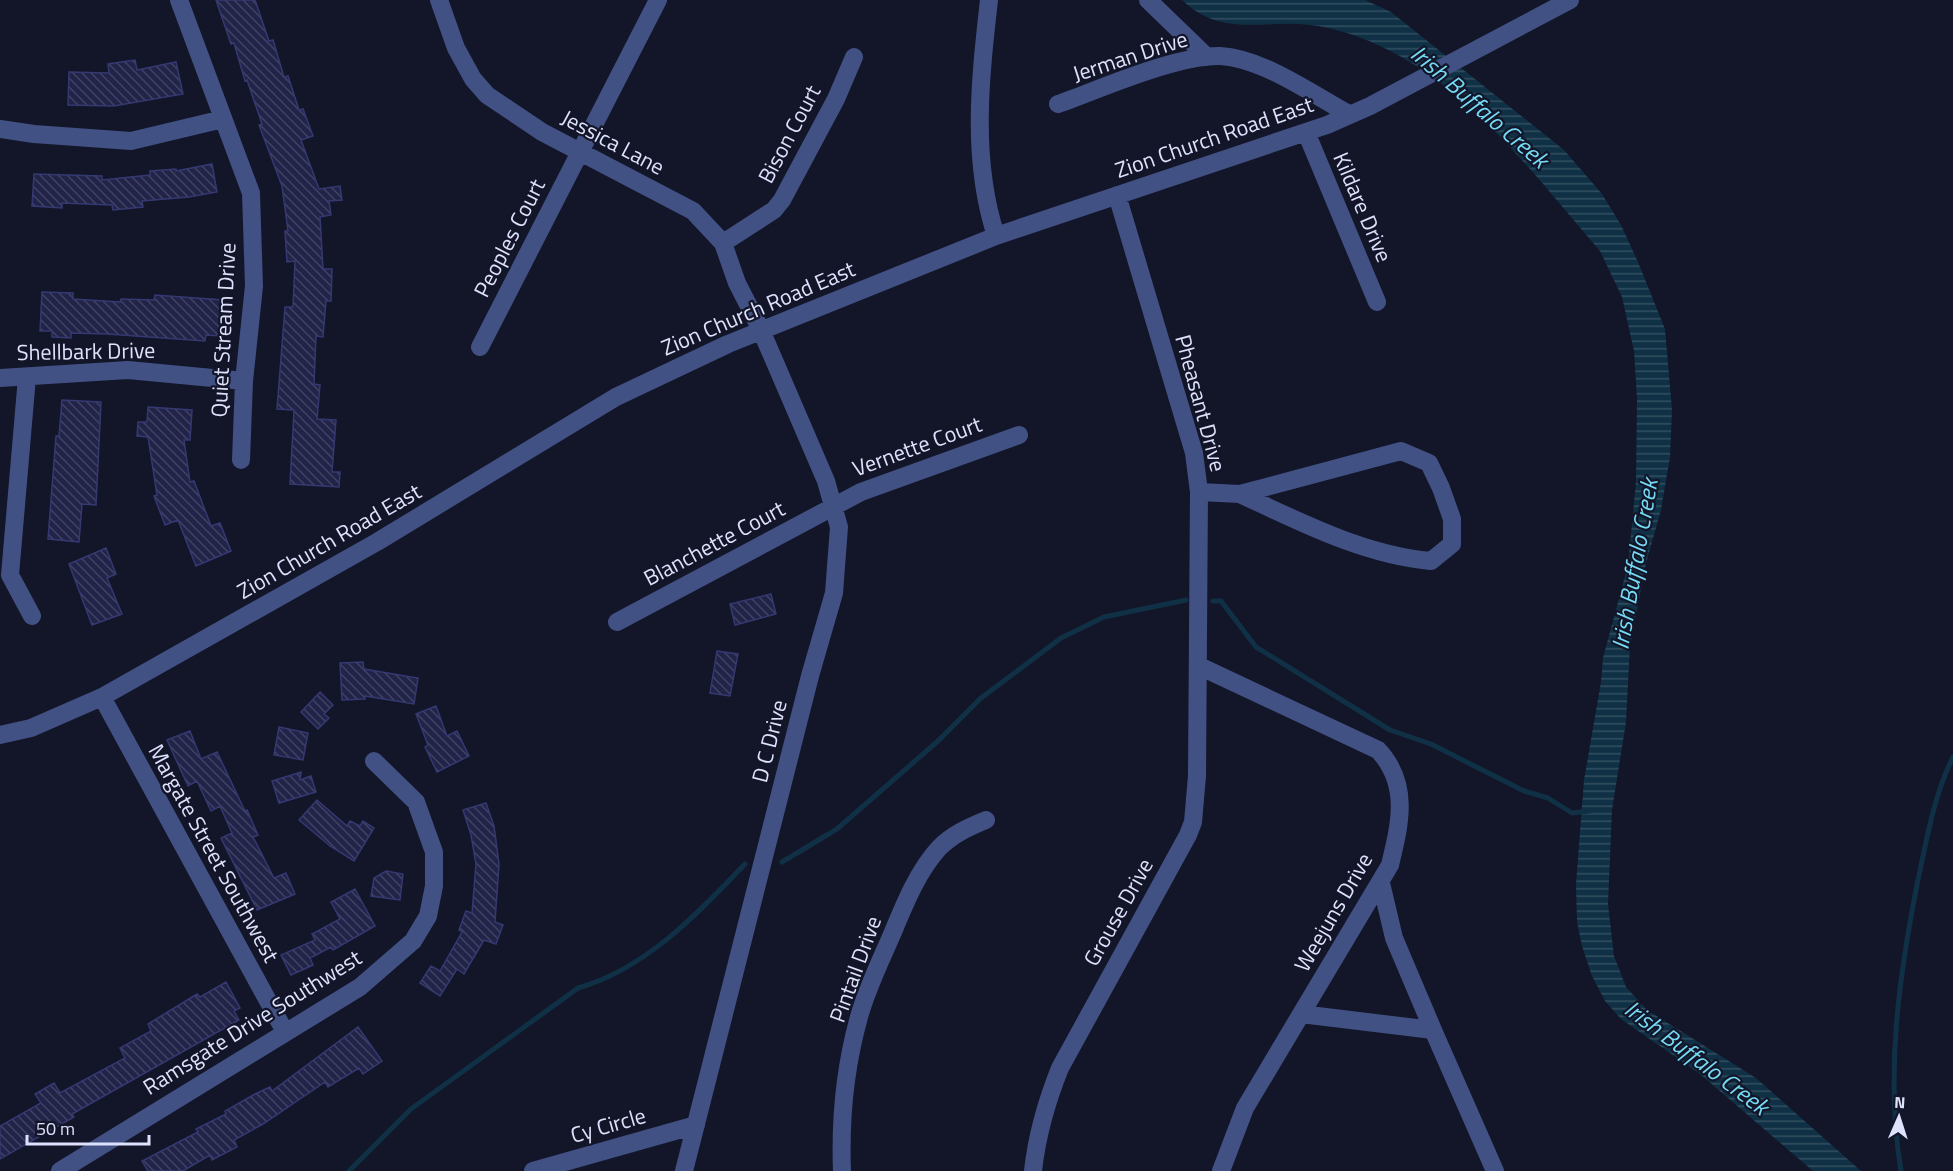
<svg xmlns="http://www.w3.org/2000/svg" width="1953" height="1171" font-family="'Titillium Web',sans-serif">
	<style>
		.water { fill: url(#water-rules) }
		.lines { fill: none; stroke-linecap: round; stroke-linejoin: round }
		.stream { stroke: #103145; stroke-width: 5 }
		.building { fill: url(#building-back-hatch); stroke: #353972; stroke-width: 1.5 }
		.minor { stroke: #425184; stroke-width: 18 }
		.labels { text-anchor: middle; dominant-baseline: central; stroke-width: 4.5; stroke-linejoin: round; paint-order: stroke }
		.street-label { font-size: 22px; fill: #dee2fc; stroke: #131529 }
		.water-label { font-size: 24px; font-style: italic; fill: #75daf3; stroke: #131529 }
	</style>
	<defs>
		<pattern id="water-rules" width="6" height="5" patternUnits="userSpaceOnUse" patternTransform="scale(1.5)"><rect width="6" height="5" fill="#103145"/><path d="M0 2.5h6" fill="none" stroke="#324f61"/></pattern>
		<pattern id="building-back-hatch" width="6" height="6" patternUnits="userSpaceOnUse" patternTransform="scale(1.5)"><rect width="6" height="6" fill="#212348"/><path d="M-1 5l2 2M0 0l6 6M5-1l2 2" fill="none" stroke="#414363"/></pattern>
	</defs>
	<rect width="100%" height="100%" fill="#131529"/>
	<path class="water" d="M1182 0H1365L1391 12 1564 150 1602 194 1621 225 1638 262 1665 329 1672 410 1670 457 1661 510 1646 563 1630 646 1626 722 1612 810 1608 904 1614 956 1626 987 1647 1010 1756 1078 1861 1171H1813L1700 1074 1621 1019 1605 1001 1592 976 1582 946 1577 922 1576 884 1584 780 1601 682 1603 658 1628 565 1636 482 1637 399 1634 351 1622 297 1600 251C1532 173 1467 82 1369 41 1348 32 1322 25 1299 24 1254 22 1219 35 1182 0Z"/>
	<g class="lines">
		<path class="stream" d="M1213 601H1221L1256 647 1390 730 1431 744 1524 791 1548 798 1572 813 1590 811
			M782 862 837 829 938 741 981 698 1061 638 1104 617 1186 600
			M349 1171 411 1109 578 988C646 969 698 913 745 864
			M1901 1171C1885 1075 1899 975 1918 880 1927 838 1934 795 1953 757"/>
	</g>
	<path class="building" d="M216 0H255L269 41 273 40 284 77 288 76 299 110 303 109 313 136 301 140 319 189 340 186 342 200 329 201 331 215 320 217 323 269H332L331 301H326L323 337 316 336 314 384 320 385 317 419 336 420 332 472H340L339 487 290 484 294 410 277 409 285 307H293L295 261 287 262 285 231H288L282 186 259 125 262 124 247 80 245 81 234 43 231 44Z
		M135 60 137 70 176 62 183 94 114 106 68 105 69 72 109 73 108 64Z
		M212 164 217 192 189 197 142 201 143 207 113 210 112 205 62 203V208L32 206 34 174 102 176V180L150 175V171L176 169V171Z
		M42 292 73 293V299L120 302 121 299 154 300 155 295 224 300 221 336 206 335 205 341 107 334 71 333V338L52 337V331H40Z
		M62 400 101 402 96 505 82 504 79 542 48 539 56 436H59Z
		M148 407 192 410 190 440H184L190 482 194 481 211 526 220 523 231 551 196 566 178 520 165 525 154 496 157 495 148 437 137 436 138 422H147Z
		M106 548 116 574 107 578 122 614 92 625 69 564Z
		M771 594 776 614 735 625 730 604Z
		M717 651 738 654 730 696 710 693Z
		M363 662 364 669 418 678 414 704 365 696V699L342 700 340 663Z
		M320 692 333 705 324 714 329 718 318 729 301 712Z
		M436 706 447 736 457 731 469 756 437 772 425 747 428 745 416 714Z
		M279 727 308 733 303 760 274 755Z
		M190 731 201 759 217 752 245 811 247 810 258 835 253 837 274 878 286 873 295 894 257 910 221 838 232 833 220 806 211 811 197 781 188 786 167 740Z
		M301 772 300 780 311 776 316 792 279 803 272 781Z
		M317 800 347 826 350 821 360 826 363 821 374 828 354 861 330 846 299 820Z
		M486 803 494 826 499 864 495 922 503 925 496 944 484 940 464 974 457 969 440 996 420 983 431 966 440 971 462 932 459 930 466 911 472 913 476 864 471 835 463 810Z
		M386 871 403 874 400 900 371 896 374 878Z
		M355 889 375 926 333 950 331 947 310 958 313 965 291 975 281 955 315 940 312 934 340 919 331 902Z
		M226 982 240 1008 234 1011 239 1020 72 1114 74 1117 0 1159V1126L41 1103 35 1094 54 1083 60 1093 125 1058 120 1048 151 1031 148 1024 197 994 200 997Z
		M358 1027 382 1061 363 1074 359 1068 328 1087 325 1082 263 1124 234 1140 237 1147 212 1160 210 1155 183 1171H148L142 1161 198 1132 196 1129 226 1114 225 1111 255 1094 270 1087 272 1091Z"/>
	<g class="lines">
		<path class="minor" d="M179 0 251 193 254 286 244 381 241 460
			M439 0 456 48 473 79 487 95 542 132 693 211 723 243 737 283 761 330 826 481 839 527 834 593 810 676 684 1171
			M989 0C980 80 971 159 996 236
			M1148 0 1207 57
			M1058 104C1101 89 1176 55 1220 56 1262 58 1312 94 1349 114
			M0 129 34 134 131 141 223 119
			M1306 132 1377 302
			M723 243 774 210 782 200 836 99 854 57
			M480 347 658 0
			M27 377 10 575 32 616
			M0 378 128 370 244 381
			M1199 492 1240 494 1401 451 1429 463 1441 488 1452 519V544L1431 561C1364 555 1300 522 1240 494
			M617 622 861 492 1019 435
			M1199 666 1378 750C1410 784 1400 824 1390 865L1245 1108 1221 1171
			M102 697 285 1032
			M0 735 31 728 102 697 377 542 616 397 728 344 996 236 1327 125 1370 106 1570 0
			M1381 883 1394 938 1433 1030
			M1301 1014 1433 1030 1495 1171
			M60 1171 360 987 413 941 428 916 434 886V852L416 802 374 761
			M533 1171 696 1125
			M842 1171C840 1119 845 1067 859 1017 867 988 881 960 893 932 905 903 918 871 939 848 953 834 969 827 986 820
			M1033 1171C1037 1134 1046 1103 1060 1068L1188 835 1193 822 1197 776 1199 492 1194 453 1117 195"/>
	</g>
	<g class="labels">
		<g class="street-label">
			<text transform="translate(1130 56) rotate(-18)">Jerman Drive</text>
			<text transform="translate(789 134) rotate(-62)">Bison Court</text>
			<text transform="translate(1214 137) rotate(-19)">Zion Church Road East</text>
			<text transform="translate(613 142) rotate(28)">Jessica Lane</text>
			<text transform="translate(1363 207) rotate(67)">Kildare Drive</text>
			<text transform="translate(509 238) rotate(-63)">Peoples Court</text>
			<text transform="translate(758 308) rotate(-23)">Zion Church Road East</text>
			<text transform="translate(223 330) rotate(-87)">Quiet Stream Drive</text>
			<text transform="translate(86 351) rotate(-1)">Shellbark Drive</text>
			<text transform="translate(1201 403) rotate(75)">Pheasant Drive</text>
			<text transform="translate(917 446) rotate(-20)">Vernette Court</text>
			<text transform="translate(329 541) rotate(-30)">Zion Church Road East</text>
			<text transform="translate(714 543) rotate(-28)">Blanchette Court</text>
			<text transform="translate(769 741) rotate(-76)">D C Drive</text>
			<text transform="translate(214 853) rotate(61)">Margate Street Southwest</text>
			<text transform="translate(1118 912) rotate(-61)">Grouse Drive</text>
			<text transform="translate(1333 912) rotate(-60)">Weejuns Drive</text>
			<text transform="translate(855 969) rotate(-70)">Pintail Drive</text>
			<text transform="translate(252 1022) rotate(-32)">Ramsgate Drive Southwest</text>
			<text transform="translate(608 1125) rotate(-16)">Cy Circle</text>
		</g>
		<g class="water-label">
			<text transform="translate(1480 106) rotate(41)">Irish Buffalo Creek</text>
			<text transform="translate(1634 564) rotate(-80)">Irish Buffalo Creek</text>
			<text transform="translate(1697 1057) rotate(37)">Irish Buffalo Creek</text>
		</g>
	</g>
	<g transform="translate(1899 1117) rotate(3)" stroke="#131529" stroke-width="4.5" paint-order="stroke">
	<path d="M0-4.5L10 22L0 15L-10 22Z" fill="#dee2fc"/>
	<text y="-9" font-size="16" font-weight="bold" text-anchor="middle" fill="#dee2fc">N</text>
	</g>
	<path d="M27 1135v9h122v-9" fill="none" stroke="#dee2fc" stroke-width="3"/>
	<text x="36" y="1135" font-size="18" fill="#dee2fc" stroke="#131529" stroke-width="4.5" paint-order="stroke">50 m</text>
</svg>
